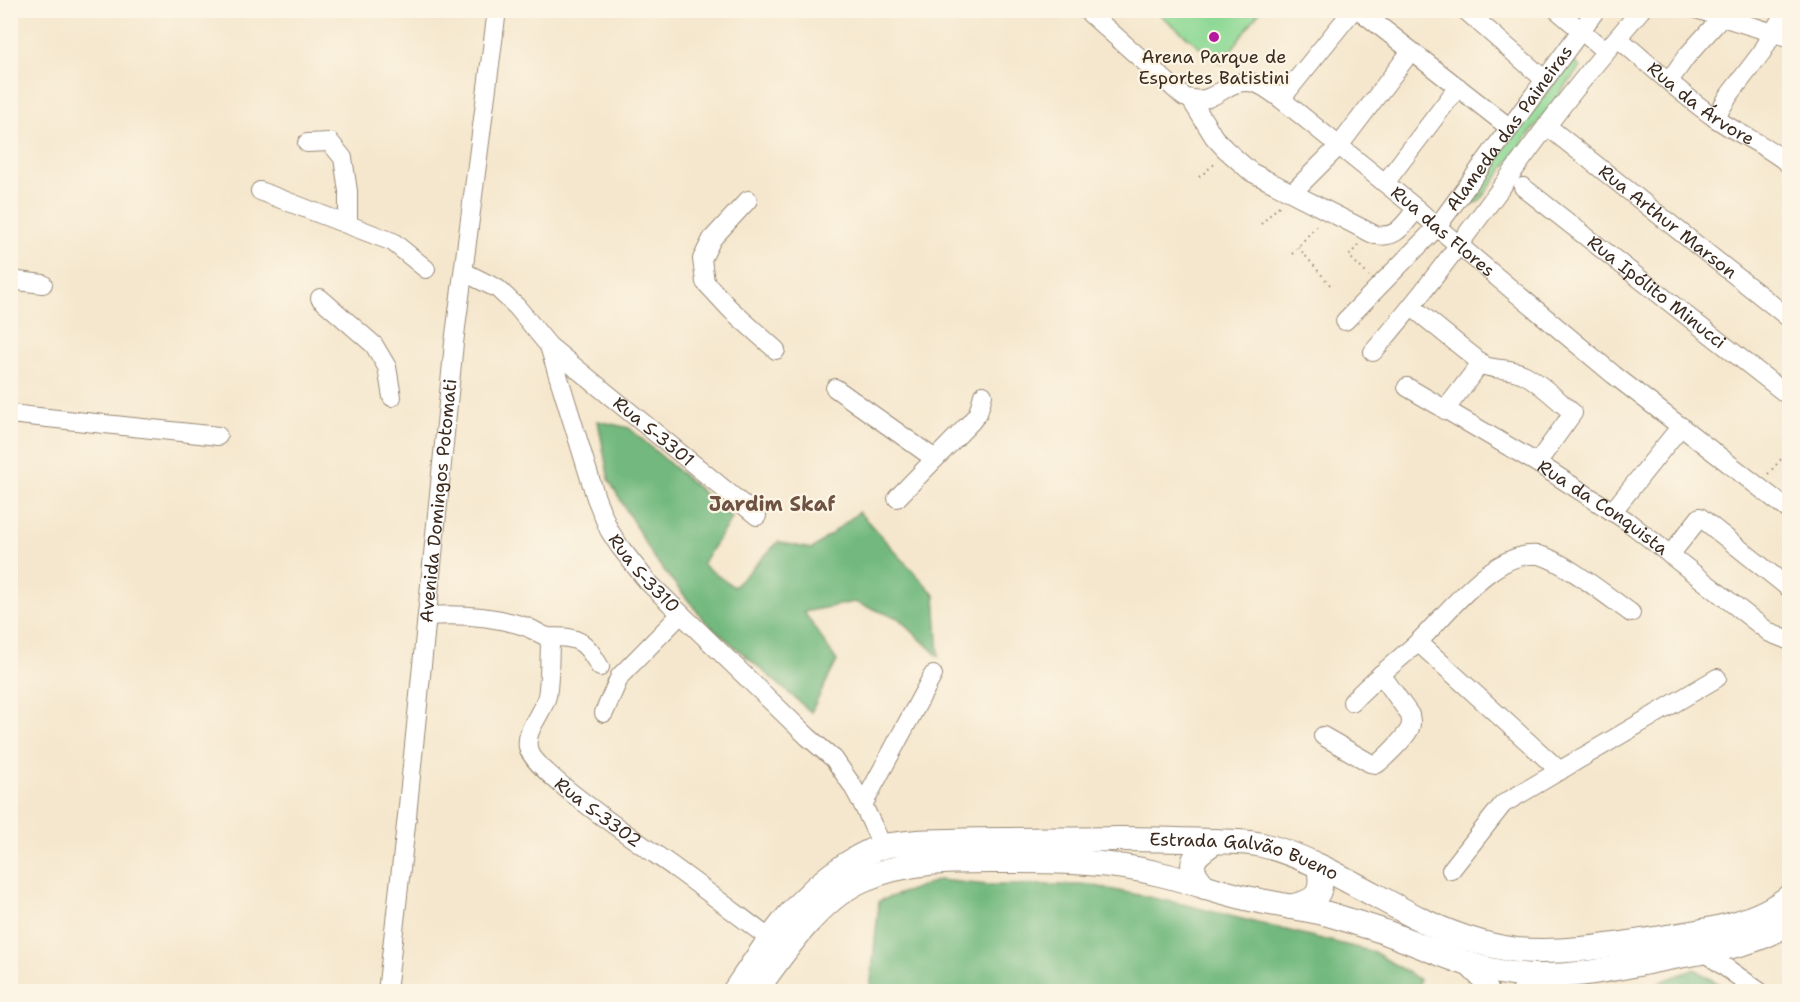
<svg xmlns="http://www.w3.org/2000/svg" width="1800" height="1002" font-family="'Shantell Sans',sans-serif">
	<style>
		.green { fill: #8fd996; stroke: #65825a; stroke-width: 1.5 }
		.forest { fill: #73b97f; stroke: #57724e; stroke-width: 1.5 }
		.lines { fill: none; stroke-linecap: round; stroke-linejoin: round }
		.minor-casing { stroke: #988876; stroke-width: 20 }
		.major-casing { stroke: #988876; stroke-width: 26 }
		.path { stroke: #988876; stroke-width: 2; stroke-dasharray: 1.5 4.5; stroke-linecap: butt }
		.minor { stroke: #fff; stroke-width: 18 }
		.major { stroke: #fff; stroke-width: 24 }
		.poi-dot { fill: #b5179e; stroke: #fcf5e5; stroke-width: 2 }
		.labels { text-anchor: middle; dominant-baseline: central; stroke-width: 4.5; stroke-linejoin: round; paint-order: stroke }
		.poi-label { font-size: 18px; fill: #3b2a1e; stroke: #fcf5e5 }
		.street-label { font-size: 18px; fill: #3b2a1e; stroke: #fcf5e5 }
		.neighbourhood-label { font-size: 20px; font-weight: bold; fill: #6e5343; stroke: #fcf5e5 }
	</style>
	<rect width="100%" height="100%" fill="#fcf5e5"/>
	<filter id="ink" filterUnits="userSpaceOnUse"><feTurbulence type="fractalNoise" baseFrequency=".0167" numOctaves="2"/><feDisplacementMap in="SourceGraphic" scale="12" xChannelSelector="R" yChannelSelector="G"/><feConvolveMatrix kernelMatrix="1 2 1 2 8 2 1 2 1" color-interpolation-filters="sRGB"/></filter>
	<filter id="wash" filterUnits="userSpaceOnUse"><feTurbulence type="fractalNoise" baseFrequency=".008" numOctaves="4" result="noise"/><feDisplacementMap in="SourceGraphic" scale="24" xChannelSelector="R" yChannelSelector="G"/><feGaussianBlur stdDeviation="1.35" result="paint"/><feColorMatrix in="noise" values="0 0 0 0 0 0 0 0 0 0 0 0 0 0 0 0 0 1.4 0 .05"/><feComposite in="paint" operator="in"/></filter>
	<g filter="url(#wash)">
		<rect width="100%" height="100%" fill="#f5e7cd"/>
		<path class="green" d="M1155 11H1260L1221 64Z
			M1572 60 1580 67 1479 201 1470 206 1467 196Z"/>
		<path class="forest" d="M598 421 629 428 732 518 702 564 734 587 778 542 812 549 859 512 935 595 939 657 898 618 854 602 804 612 837 661 811 712 705 621 654 558 609 480Z
			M939 880 987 885H1090L1182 904 1374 952 1420 980 1417 992 870 991 879 901Z
			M1695 969 1729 991H1658L1660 982Z"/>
	</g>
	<g filter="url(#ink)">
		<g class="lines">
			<g class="minor-casing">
				<g id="minor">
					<path id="s1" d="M1086 10 1184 97C1214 108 1223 81 1247 82 1260 82 1271 92 1281 99L1417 209 1437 227 1614 375 1790 511"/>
					<path d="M1359 10 1510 128"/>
					<path d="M1465 10 1545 80"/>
					<path d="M1557 10 1605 51"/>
					<path d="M1699 10 1790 38"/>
					<path id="s2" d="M1618 38C1650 65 1681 94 1715 118 1739 135 1767 145 1790 165"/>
					<path d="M1669 81 1686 57 1721 18"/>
					<path d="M1281 99 1353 10"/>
					<path d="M1191 100 1214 137 1225 149 1251 172 1375 235C1398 239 1403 224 1417 209"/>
					<path d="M1715 118 1730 94 1762 52 1786 10"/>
					<path id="s3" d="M1547 126 1790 319"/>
					<path d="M307 143 330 142 343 158 348 191V224"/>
					<path d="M1385 183 1458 87"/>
					<path id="s4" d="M1523 187 1790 397"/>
					<path d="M260 191 393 242 426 269"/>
					<path d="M1293 192 1339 146 1411 51"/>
					<path d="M748 200 712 239 702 259 705 282 730 309 776 350"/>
					<path id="s5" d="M464 272 498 289 517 307 549 346 596 498 609 530 620 547 647 581 808 737 834 759 852 785 863 805 883 847"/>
					<path d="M10 280 43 284"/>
					<path d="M320 298 374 345 387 367 392 397"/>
					<path d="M1412 307 1485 366C1497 370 1511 368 1523 374 1536 379 1561 403 1573 413L1537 463"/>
					<path id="s6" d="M1345 321 1437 227 1596 10"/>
					<path id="s7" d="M549 346 757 516"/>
					<path d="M1373 352C1435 281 1489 203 1546 127 1576 87 1608 48 1641 10"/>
					<path id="s8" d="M1407 387 1537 463 1627 521 1770 633 1790 641"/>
					<path d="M835 388 935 459"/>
					<path d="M1445 410 1481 363"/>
					<path d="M10 414 218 436"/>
					<path d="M897 498 971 422 978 413 983 395"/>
					<path d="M1612 512 1681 426"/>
					<path d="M1670 555 1700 517 1790 589"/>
					<path d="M427 616C459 614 493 616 524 626 532 628 541 636 549 637 560 638 570 636 580 642 589 647 595 659 600 667"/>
					<path id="s9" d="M547 637 549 640 550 646C549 663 550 680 547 696 543 713 525 729 528 747 531 771 650 850 675 868 707 891 738 915 770 939"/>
					<path d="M1418 642 1560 771"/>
					<path d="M1352 702C1371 681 1395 663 1416 644 1446 616 1493 550 1538 555 1560 558 1611 599 1631 613"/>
					<path d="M604 713 620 676 681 614"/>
					<path d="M1323 736 1370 763 1377 764C1386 757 1403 740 1409 730 1412 725 1411 720 1410 715L1381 674"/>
					<path d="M863 805 933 675"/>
					<path d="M1451 870 1503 804 1717 678"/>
					<path d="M1704 952 1760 992"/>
					<path d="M1464 963 1488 987 1490 992"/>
					<path id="s10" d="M387 992 407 816 454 343 497 10"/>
					<path d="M1521 992 1550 979"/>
				</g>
			</g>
			<g class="major-casing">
				<g id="major">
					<path d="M1205 887C1183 864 1194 855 1216 841"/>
					<path d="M1290 907C1317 901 1324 895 1319 867"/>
					<path id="s11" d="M734 992C767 943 796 896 847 864 858 857 872 849 885 846 895 844 907 843 917 842 985 839 1053 840 1121 839 1152 839 1182 840 1212 841 1228 842 1246 841 1262 845 1313 857 1370 894 1418 918 1447 933 1484 946 1517 950 1565 954 1614 945 1661 938 1704 931 1755 925 1790 896"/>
					<path d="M755 992C783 953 818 900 862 880 910 858 964 861 1016 861 1064 861 1112 862 1160 874 1189 881 1217 891 1246 898 1273 904 1301 908 1328 914 1342 918 1356 923 1370 927 1418 942 1463 968 1513 974 1565 981 1617 968 1668 958 1709 950 1754 947 1790 922"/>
				</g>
			</g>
			<path class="path" d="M1199 177 1217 162
				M1261 224 1280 205
				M1358 245 1349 256 1369 276
				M1298 247 1331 286
				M1292 254 1318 224
				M1768 474 1790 449"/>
			<use href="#minor" class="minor"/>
			<use href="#major" class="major"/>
		</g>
	</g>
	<circle class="poi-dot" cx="1214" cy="37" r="6"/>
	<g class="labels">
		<g class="poi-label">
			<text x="1214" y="57">Arena Parque de<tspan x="1214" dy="21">Esportes Batistini</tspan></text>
		</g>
		<g class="street-label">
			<text stroke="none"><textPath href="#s2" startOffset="106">Rua da Árvore</textPath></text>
			<text stroke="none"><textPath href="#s6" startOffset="254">Alameda das Paineiras</textPath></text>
			<text stroke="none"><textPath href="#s3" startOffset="154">Rua Arthur Marson</textPath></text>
			<text stroke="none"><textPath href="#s1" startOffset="446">Rua das Flores</textPath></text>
			<text stroke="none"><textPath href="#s4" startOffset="170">Rua Ipólito Minucci</textPath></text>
			<text stroke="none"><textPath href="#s7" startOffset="135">Rua S-3301</textPath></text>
			<text stroke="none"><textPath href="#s10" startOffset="494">Avenida Domingos Potomati</textPath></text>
			<text stroke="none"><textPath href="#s8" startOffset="230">Rua da Conquista</textPath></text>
			<text stroke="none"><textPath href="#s5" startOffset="364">Rua S-3310</textPath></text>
			<text stroke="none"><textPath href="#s9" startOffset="212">Rua S-3302</textPath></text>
			<text stroke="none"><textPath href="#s11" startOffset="576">Estrada Galvão Bueno</textPath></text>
		</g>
		<g class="neighbourhood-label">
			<text x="772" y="504">Jardim Skaf</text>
		</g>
	</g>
	<rect width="1800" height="1002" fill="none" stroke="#fcf5e5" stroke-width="36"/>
</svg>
